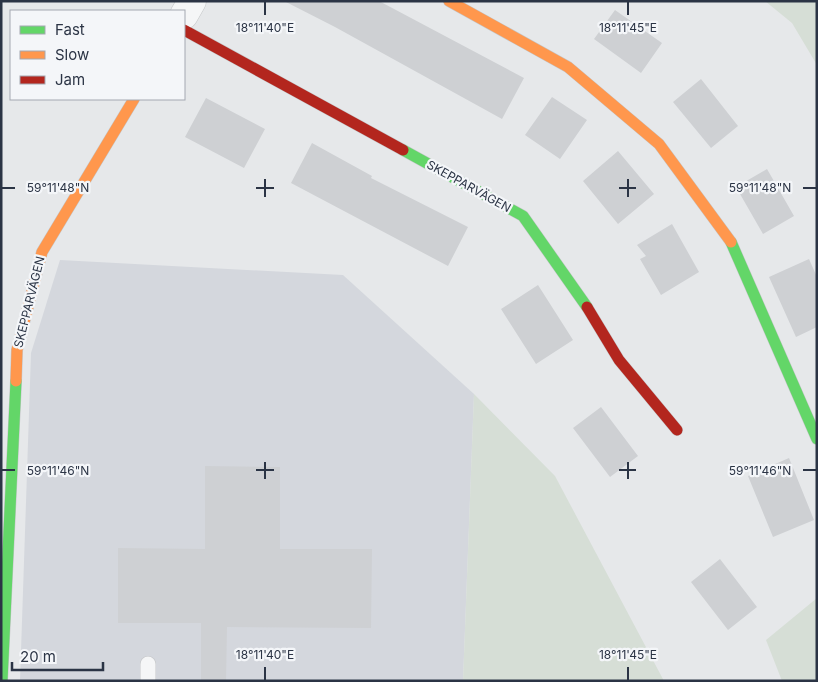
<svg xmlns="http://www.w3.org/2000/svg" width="818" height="682" font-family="Inter,sans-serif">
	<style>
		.built { fill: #d4d7dd }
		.green { fill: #d6ded6 }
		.building { fill: #ced0d3 }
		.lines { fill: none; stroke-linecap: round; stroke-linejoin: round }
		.lane-casing { stroke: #c4c6c8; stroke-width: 16 }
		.street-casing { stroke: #c4c6c8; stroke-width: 29 }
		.fast-casing { stroke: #c4c6c8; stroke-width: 12 }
		.slow-casing { stroke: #c4c6c8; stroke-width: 12 }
		.jam-casing { stroke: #c4c6c8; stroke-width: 12 }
		.lane { stroke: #f5f6f7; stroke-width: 15 }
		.street { stroke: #f5f6f7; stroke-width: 28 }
		.fast { stroke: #63d668; stroke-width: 11 }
		.slow { stroke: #ff974d; stroke-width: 11 }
		.jam { stroke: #b3261e; stroke-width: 11 }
		.ticks { fill: none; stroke: #2b3445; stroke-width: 2 }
		.labels { text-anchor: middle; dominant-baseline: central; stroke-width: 4.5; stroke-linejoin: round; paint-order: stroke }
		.street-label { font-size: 12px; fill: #2b3445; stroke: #f4f6f9 }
		.ticks-label { font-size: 12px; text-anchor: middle; fill: #2b3445; stroke: #f4f6f9; stroke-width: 4.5; stroke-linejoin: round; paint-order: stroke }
	</style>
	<rect width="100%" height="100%" fill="#e6e8ea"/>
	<path class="built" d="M60 260 343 275 474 394 463 681H20L31 353Z"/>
	<path class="green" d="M765 1H817V65L792 23Z
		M474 394 555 476 664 681H463Z
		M817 598V681H782L766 640Z"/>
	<path class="building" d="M284 1H379L524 78 502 119 335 27Z
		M615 10 662 43 641 73 594 39Z
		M701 79 738 126 711 148 673 102Z
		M552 97 587 120 560 159 525 135Z
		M206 98 265 129 244 168 185 137Z
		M312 143 372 176 371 178 468 227 448 266 291 183Z
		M618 151 654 194 618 224 583 181Z
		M767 169 794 216 763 234 736 187Z
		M672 224 699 272 661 295 640 259 646 256 637 245Z
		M809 259 817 277V327L796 337 769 277Z
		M538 285 573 340 536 364 501 309Z
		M601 407 638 456 610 477 573 428Z
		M789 458 814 520 773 537 748 476Z
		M205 466 280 467V549H372L371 628 227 627 226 681H201V623H118V548L205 549Z
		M720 559 757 607 728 630 691 582Z"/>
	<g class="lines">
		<g class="lane-casing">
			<path id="lane" d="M148 681V664"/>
		</g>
		<g class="street-casing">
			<path id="street" d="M184 15 192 1"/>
		</g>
		<g class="fast-casing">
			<path id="fast" d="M403 150 523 216 587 307
				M731 242 817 439
				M2 681 16 381"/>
		</g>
		<g class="slow-casing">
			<path id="slow" d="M449 1 568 67 659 144 731 242
				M16 381 17 350 42 252 134 99"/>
		</g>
		<g class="jam-casing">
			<path id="jam" d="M184 30 403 150
				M587 307 619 360 677 430"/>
		</g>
		<use href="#lane" class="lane"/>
		<use href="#street" class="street"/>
		<use href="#fast" class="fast"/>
		<use href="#slow" class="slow"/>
		<use href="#jam" class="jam"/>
	</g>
	<path class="ticks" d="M265 2V15M628 2V15M265 179V197M628 179V197M2 188H15M256 188H274M619 188H636M803 188H816M265 462V479M628 462V479M2 470H15M256 470H274M619 470H636M803 470H816M265 667V680M628 667V680"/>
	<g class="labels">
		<g class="street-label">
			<text transform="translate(469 186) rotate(29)">SKEPPARVÄGEN</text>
			<text transform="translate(29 302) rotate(-76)">SKEPPARVÄGEN</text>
		</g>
	</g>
	<g class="ticks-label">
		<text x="265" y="32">18°11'40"E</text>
		<text x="628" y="32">18°11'45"E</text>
		<text x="58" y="192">59°11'48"N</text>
		<text x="760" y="192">59°11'48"N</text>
		<text x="58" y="475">59°11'46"N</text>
		<text x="760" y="475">59°11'46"N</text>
		<text x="265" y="659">18°11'40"E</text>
		<text x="628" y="659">18°11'45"E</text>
	</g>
	<rect width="818" height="682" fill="none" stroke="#2b3445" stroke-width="5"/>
	<rect x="10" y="10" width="175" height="90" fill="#f4f6f9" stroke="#a4a8b1"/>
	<rect x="20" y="26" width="25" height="8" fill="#63d668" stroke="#a4a8b1"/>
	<text x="55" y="35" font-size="15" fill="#2b3445">Fast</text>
	<rect x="20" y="51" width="25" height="8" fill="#ff974d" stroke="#a4a8b1"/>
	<text x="55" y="60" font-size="15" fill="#2b3445">Slow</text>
	<rect x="20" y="76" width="25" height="8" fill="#b3261e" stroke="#a4a8b1"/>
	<text x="55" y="85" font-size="15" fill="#2b3445">Jam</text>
	<path d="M12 662v8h91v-8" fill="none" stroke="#2b3445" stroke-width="2.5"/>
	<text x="20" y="662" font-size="15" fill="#2b3445" stroke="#f4f6f9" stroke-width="4" paint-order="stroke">20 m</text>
</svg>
